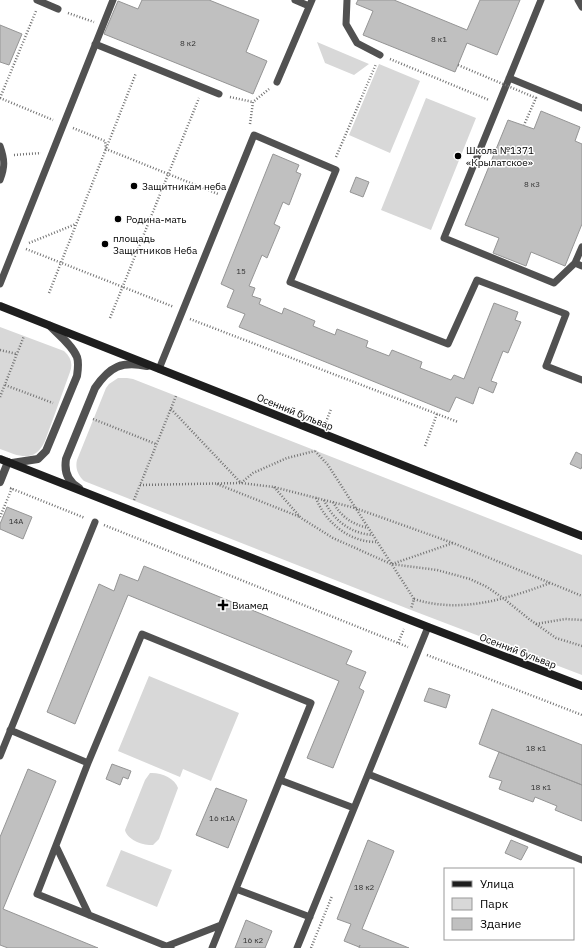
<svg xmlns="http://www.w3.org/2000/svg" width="582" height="948" font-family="'IBM Plex Sans',sans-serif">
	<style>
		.green { fill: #d8d8d8 }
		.building { fill: #c0c0c0; stroke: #959595 }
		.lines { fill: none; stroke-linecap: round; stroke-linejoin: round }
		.path { stroke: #737373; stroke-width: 2.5; stroke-dasharray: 1 2; stroke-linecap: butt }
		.lane { stroke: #515151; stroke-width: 7 }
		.street { stroke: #515151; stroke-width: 8 }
		.secondary { stroke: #1e1e1e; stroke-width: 8 }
		.path-bridge { stroke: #737373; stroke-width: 2.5; stroke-dasharray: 1 2; stroke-linecap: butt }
		.poi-dot { fill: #000; stroke: #fff; stroke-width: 1.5 }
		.labels { text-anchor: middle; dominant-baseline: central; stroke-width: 3; stroke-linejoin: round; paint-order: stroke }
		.number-label { font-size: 8px; fill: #303030 }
		.poi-label { font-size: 10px; fill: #000; stroke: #fff; text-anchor: start }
		.street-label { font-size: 10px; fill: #000; stroke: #fff }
	</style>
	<rect width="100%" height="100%" fill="#fff"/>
	<path class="green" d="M317 42 369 64 354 75 325 63Z
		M379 64 420 81 390 153 349 135Z
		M426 98 476 118 431 230 381 210Z
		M0 327 64 351C71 357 73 364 70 372L45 441C34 464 19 456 0 449Z
		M118 378H127L133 379 582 555V675L411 610 84 481C78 475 75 468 77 460L106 388 109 384Z
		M149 676 239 713 211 781 183 769 180 777 118 751Z
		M150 773C160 772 175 778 178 788L159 839 153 845C144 846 127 840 125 830L145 780Z
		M121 850 172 870 157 907 106 886Z"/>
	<path class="building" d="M142 0H209L259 20 246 52 267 61 253 94 104 34 118 1 138 9Z
		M358 0H394L467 30 480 0H520L497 55 467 43 455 72 363 35 373 11 356 4Z
		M0 25 22 34 9 65 0 62Z
		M541 111 580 127 575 141 582 144V224L565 266 531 252 526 266 493 253 499 238 465 225 508 120 534 129Z
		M273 154 299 165 296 172 301 174 289 205 283 202 274 224 280 227 267 258 262 255 249 286 255 288 252 296 261 299 259 304 282 314 284 308 315 321 313 326 335 335 337 329 368 341 366 347 389 356 392 350 422 362 420 368 451 380 454 375 464 379 494 303 518 312 515 320 521 322 508 353 503 351 491 381 497 383 493 393 479 387 473 404 456 397 449 412 239 327 245 314 227 307 234 290 221 284Z
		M356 177 369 182 363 197 350 192Z
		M576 452 582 455V466L581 469 570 464Z
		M7 507 32 517 23 539 0 529V524Z
		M144 566 352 651 346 664 366 672 359 688 364 691 333 768 307 758 339 681 128 595 75 724 47 712 99 584 114 591 120 574 138 581Z
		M429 688 450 695 446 708 424 701Z
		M492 709 582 745V785L479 744Z
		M499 752 582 785V821L555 810 557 806 535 797 533 802 499 789 502 781 489 777Z
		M112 764 131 771 128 779 123 777 120 785 106 779Z
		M28 769 56 781 3 909 98 948H8L0 945V837Z
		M216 788 247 800 228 848 196 835Z
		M368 840 394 851 362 929 409 948H359L360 945 359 947 344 941 351 924 337 919Z
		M511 840 528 847 521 860 505 853Z
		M246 920 272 931 265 948H235Z"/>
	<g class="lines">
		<path class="path" d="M68 13 94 22
			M390 59 489 100
			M230 97 253 102
			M0 98 53 120
			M0 98 36 11
			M250 124 253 102 269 89
			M73 128 105 141 106 149 218 194
			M14 155 41 153
			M336 157 376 64
			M29 243 76 224
			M26 249 174 307
			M49 293 136 73
			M110 318 199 98
			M190 319 458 422
			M0 350 17 354
			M5 385 53 403
			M0 397 24 336
			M171 409 241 483 253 473 287 458 315 451
			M93 419 156 444
			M326 422 331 409
			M425 446 437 414
			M315 451 328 465 414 599 411 609
			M217 484 300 517
			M140 485 241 483 274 487 355 508 453 543 582 596
			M274 487 301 518 333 538 391 564 437 570 470 579 487 587 503 598 529 619 556 638 582 646
			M10 488 85 518
			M316 498C325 522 349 542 376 542
			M134 500 176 396
			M324 500C333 520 350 533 372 535
			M333 502C341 517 352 524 368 528
			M0 517 12 488
			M104 525 408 647
			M392 564 453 543
			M414 599C460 614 507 599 550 583
			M536 624 565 619 582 620
			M398 643 404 629
			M427 655 582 715
			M311 948 332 896"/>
		<path class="lane" d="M37 0 58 9
			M295 0 309 6
			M347 0 346 24 357 43 380 55
			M541 0 444 238 554 283 575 263 582 266
			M578 0 582 7
			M95 44 219 94
			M509 78 582 108
			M277 82 312 0
			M0 146C5 160 5 167 0 180
			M575 263 582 247
			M0 284 113 0
			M159 369 254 135 336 170 290 282 448 344 477 280 566 314 546 366 582 380
			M10 730 88 763
			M0 756 95 522
			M368 774 582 860
			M280 780 354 808
			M56 846 89 915
			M236 889 310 917
			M167 946 221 925
			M171 948 37 894 88 763 142 634 311 703 212 948
			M297 948 428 627"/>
		<path class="street" d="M12 463 38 459 46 451 77 376C78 369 79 363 77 357 72 345 59 335 50 326
			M0 482 8 462
			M79 488C68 482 64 472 66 459L95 388C110 366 122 361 147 366"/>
		<path class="secondary" d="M0 306 582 536
			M0 459 428 627 582 686"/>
		<path class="path-bridge" d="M458 65 536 98 524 125"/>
	</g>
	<g class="poi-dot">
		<circle cx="458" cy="156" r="4"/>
		<circle cx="134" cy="186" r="4"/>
		<circle cx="118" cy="219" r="4"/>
		<circle cx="105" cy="244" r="4"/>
		<path d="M221 599h4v4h4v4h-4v4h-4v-4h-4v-4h4z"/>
	</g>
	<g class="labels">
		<g class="number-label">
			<text x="439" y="39">8 к1</text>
			<text x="188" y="43">8 к2</text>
			<text x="532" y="184">8 к3</text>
			<text x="241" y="271">15</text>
			<text x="16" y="521">14А</text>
			<text x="536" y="748">18 к1</text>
			<text x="541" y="787">18 к1</text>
			<text x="222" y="818">16 к1А</text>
			<text x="364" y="887">18 к2</text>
			<text x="253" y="940">16 к2</text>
		</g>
		<g class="poi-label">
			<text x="466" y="150">Школа №1371<tspan x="466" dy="12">«Крылатское»</tspan></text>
			<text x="142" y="186">Защитникам неба</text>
			<text x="126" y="219">Родина-мать</text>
			<text x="113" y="238">площадь<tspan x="113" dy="12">Защитников Неба</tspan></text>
			<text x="232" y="605">Виамед</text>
		</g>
		<g class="street-label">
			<text transform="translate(295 412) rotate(22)">Осенний бульвар</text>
			<text transform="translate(518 651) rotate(21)">Осенний бульвар</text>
		</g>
	</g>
	<rect x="444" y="868" width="130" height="72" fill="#ffffff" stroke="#999999"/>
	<rect x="452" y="881" width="20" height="6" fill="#1e1e1e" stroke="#999999"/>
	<text x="480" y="888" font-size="12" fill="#000000">Улица</text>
	<rect x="452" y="898" width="20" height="12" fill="#d8d8d8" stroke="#999999"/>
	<text x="480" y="908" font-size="12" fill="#000000">Парк</text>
	<rect x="452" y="918" width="20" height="12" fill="#c0c0c0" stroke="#999999"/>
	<text x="480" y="928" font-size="12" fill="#000000">Здание</text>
</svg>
